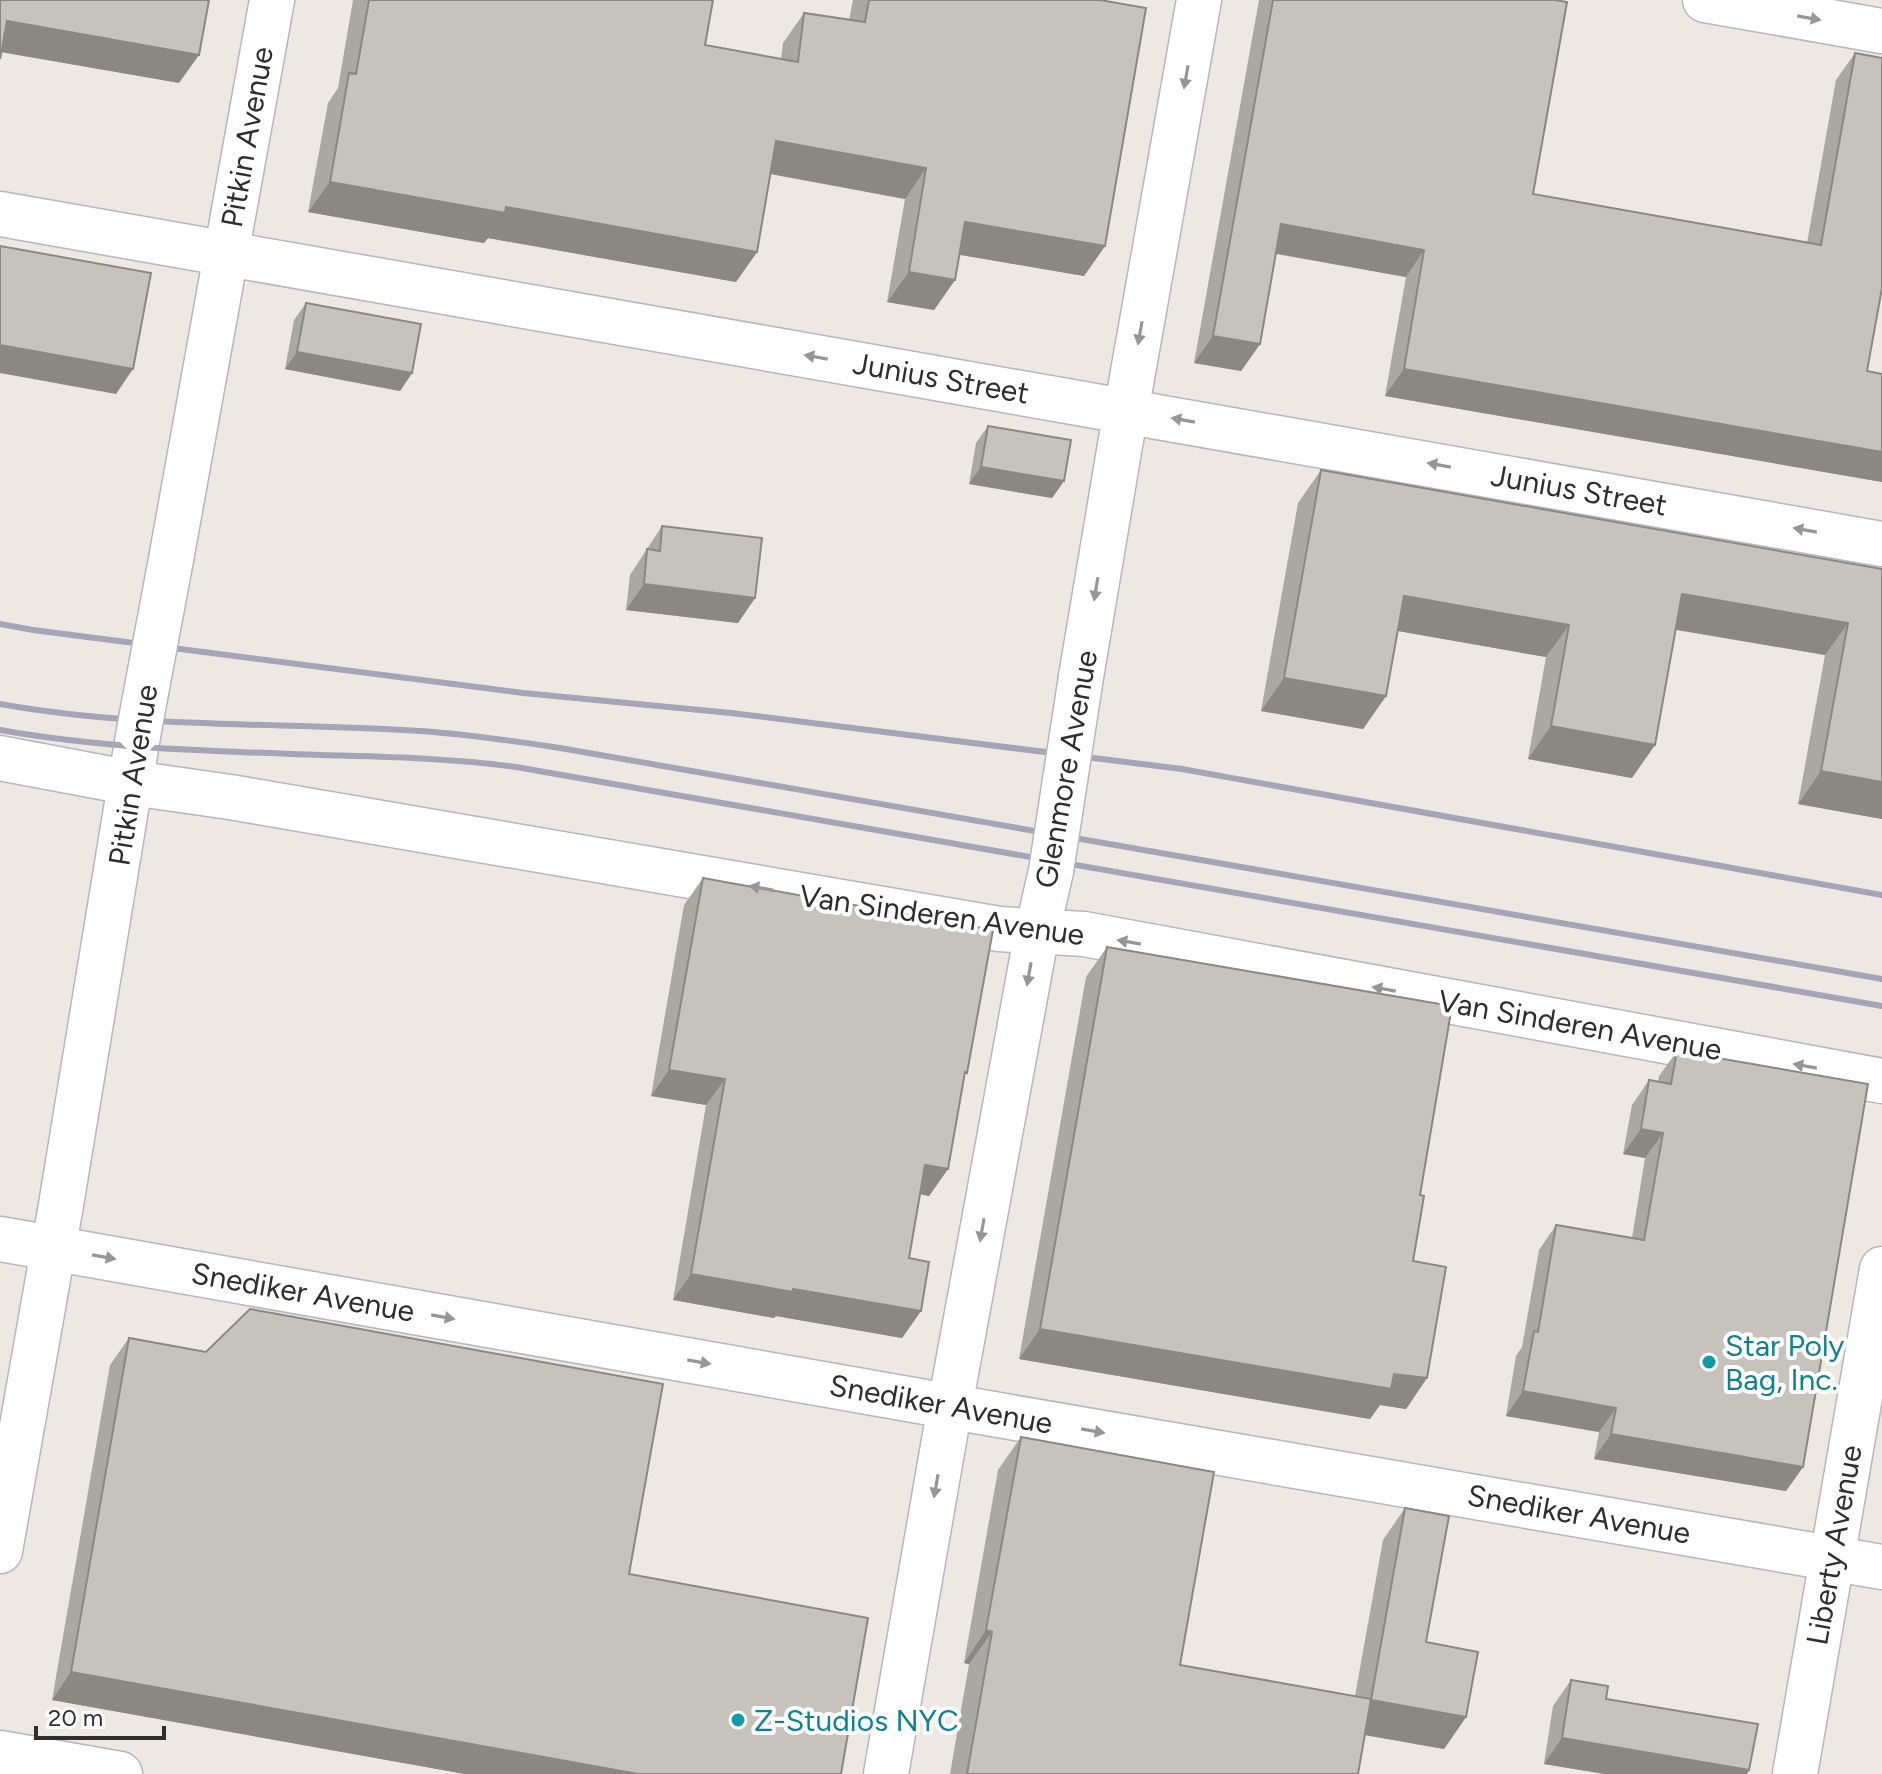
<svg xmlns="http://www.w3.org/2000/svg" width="1882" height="1774" font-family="Figtree,sans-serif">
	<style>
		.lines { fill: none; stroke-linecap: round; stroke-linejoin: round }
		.minor-casing { stroke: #b5b6c0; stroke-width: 47 }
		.tertiary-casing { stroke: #b5b6c0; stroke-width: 47 }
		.minor { stroke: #fff; stroke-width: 44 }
		.tertiary { stroke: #fff; stroke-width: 44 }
		.rail { stroke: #a4a5b6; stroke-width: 6 }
		.minor-bridge-casing { stroke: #b5b6c0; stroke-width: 47; stroke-linecap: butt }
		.tertiary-bridge-casing { stroke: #b5b6c0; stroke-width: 47; stroke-linecap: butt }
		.minor-bridge { stroke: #fff; stroke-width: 44 }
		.tertiary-bridge { stroke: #fff; stroke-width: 44 }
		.wall { fill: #aaa8a3 }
		.shaded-wall { fill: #8b8884 }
		.building { fill: #c6c3bd; stroke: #8b8884; stroke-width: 2 }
		.oneway { fill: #969696 }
		.culture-dot { fill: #0f9aa8; stroke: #fff; stroke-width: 3 }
		.labels { text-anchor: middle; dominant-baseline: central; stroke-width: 8; stroke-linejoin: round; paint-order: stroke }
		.street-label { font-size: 30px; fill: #2e2e2e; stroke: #fff }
		.culture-label { font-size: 30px; fill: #0d838f; stroke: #fff; text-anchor: start }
	</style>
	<rect width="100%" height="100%" fill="#ede9e2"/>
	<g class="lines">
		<g class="minor-casing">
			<path id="minor" d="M1705 0 1882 31
				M0 214 1882 544
				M1081 677 1119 451 1199 0
				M0 758 132 783 230 797 999 929 1084 934 1882 1081
				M0 1239 993 1414 1882 1567
				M0 1753 120 1774
				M886 1774 950 1406 1037 932 1051 871"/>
		</g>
		<g class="tertiary-casing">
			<path id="tertiary" d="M172 554 272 0
				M0 1551 61 1205 139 730
				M1795 1774 1882 1269"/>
		</g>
		<use href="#minor" class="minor"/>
		<use href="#tertiary" class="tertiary"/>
		<path class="rail" d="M0 624 33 630 523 693 731 713 1182 769 1882 895
			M0 704C138 729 280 722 420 731 467 734 513 741 560 748L1882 979
			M0 730C106 749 214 751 321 755 387 757 451 758 516 767L1882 1006"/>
		<g class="minor-bridge-casing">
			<path id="minor-bridge" d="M1051 871 1081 677"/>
		</g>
		<g class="tertiary-bridge-casing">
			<path id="tertiary-bridge" d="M139 730 172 554"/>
		</g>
		<use href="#minor-bridge" class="minor-bridge"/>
		<use href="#tertiary-bridge" class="tertiary-bridge"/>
	</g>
	<path class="wall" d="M353 0H713L705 45 781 59 783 43 804 13 849 20 853 0H1100L1105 246 1084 276 960 255 955 280 934 310 887 302 905 199 770 174 757 252 736 282 488 238 484 243 308 212 328 103 338 88Z
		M1259 0H1555L1533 194 1807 243 1836 80 1855 53 1867 371 1882 374V482L1385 396 1406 277 1276 254 1260 344 1241 371 1194 363Z
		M306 303 412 373 400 391 285 369 294 320Z
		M988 426 1064 481 1052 498 969 484 976 443Z
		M1321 470 1882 569V819L1798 804 1825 655 1676 629 1632 778 1528 759 1546 657 1398 631 1386 696 1363 729 1261 711 1298 503Z
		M662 526 755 598 738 623 626 610 630 575Z
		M703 878 964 1077 948 1169 929 1196 920 1194 909 1258 921 1311 902 1338 776 1316 774 1318 673 1300 706 1105 651 1096 684 905Z
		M1107 947 1413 1261 1427 1378 1406 1409 1380 1405 1370 1419 1019 1359 1086 977Z
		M1677 1051 1803 1467 1786 1491 1594 1459 1599 1432 1506 1416 1516 1356 1522 1347 1539 1250 1556 1225 1632 1238 1645 1158 1623 1154 1632 1105 1649 1080 1658 1082 1659 1076Z
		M129 1338 629 1574 841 1774H465L52 1700 110 1365Z
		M1021 1437 1180 1665 1355 1696 1383 1540 1405 1508 1426 1642 1466 1717 1444 1749 1365 1735 1358 1774H950L969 1664 964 1663 998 1470Z
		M1571 1680 1606 1699 1749 1770 1747 1774H1605L1544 1764 1553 1706Z"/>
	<path class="shaded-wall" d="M7 21 199 55 179 83 0 52Z
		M776 141 926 168 905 199 755 171Z
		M330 182 506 207 757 252 736 282 488 238 484 243 308 212Z
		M965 222 1105 246 1084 276 944 252Z
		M1281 224 1424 250 1406 277 1262 251Z
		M909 272 955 280 934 310 887 302Z
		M1213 336 1260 344 1241 371 1194 363Z
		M0 345 133 369 116 394 0 373Z
		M297 352 412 373 400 391 285 369Z
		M1404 369 1882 452V482L1385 396Z
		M981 467 1064 481 1052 498 969 484Z
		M644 584 755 598 738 623 626 610Z
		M1682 594 1848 623 1825 655 1659 627Z
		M1404 596 1569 625 1546 657 1381 628Z
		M1284 678 1386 696 1363 729 1261 711Z
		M1551 726 1655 745 1632 778 1528 759Z
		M1821 771 1882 782V819L1798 804Z
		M669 1070 725 1079 706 1105 651 1096Z
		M1641 1129 1663 1133 1645 1158 1623 1154Z
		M925 1165 948 1169 929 1196 906 1191Z
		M691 1274 793 1289 921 1311 902 1338 776 1316 774 1318 673 1300Z
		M1040 1329 1394 1374 1427 1378 1406 1409 1380 1405 1370 1419 1019 1359Z
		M1523 1391 1616 1408 1599 1432 1506 1416Z
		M1611 1434 1803 1467 1786 1491 1594 1459Z
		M986 1630 992 1632 969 1664 964 1663Z
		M71 1672 638 1774H465L52 1700Z
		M1371 1700 1466 1717 1444 1749 1348 1732Z
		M1562 1738 1749 1770 1747 1774H1605L1544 1764Z"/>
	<path class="building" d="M0 0H209L199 55 7 21 0 59Z
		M369 0H713L705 45 798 62 804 13 865 22 869 0H1100L1146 8 1105 246 965 222 955 280 909 272 926 168 776 141 757 252 506 207 505 213 330 182 349 73 356 74Z
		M1273 0H1555L1567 2 1533 194 1821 245 1855 53 1882 58V288L1867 371 1882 374V452L1404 369 1424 250 1281 224 1260 344 1213 336Z
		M0 246 151 273 133 369 0 345Z
		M306 303 421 324 412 373 297 352Z
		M988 426 1071 440 1064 481 981 467Z
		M1321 470 1882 569V782L1821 771 1848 623 1682 594 1655 745 1551 726 1569 625 1404 596 1386 696 1284 678Z
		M662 526 762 538 755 598 644 584 647 549 660 551Z
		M703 878 993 930 967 1073 965 1072 948 1169 925 1165 909 1258 929 1262 921 1311 793 1289V1292L691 1274 725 1079 669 1070Z
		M1107 947 1452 1006 1420 1195 1424 1196 1413 1261 1446 1267 1427 1378 1394 1374 1391 1389 1040 1329Z
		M1677 1051 1868 1084 1803 1467 1611 1434 1616 1408 1523 1391 1534 1331 1538 1332 1556 1225 1644 1240 1663 1133 1641 1129 1649 1080 1671 1084Z
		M250 1309 663 1384 629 1574 868 1618 841 1774H638L71 1672 129 1338 206 1352Z
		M1021 1437 1214 1472 1180 1665 1371 1699 1358 1774H967L992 1632 986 1630Z
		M1405 1508 1449 1516 1426 1642 1478 1652 1466 1717 1371 1700Z
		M1571 1680 1608 1686 1606 1699 1758 1724 1749 1770 1562 1738Z"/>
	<defs><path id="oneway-solid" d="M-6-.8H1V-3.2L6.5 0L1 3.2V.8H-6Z" transform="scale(2)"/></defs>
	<g class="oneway">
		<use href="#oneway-solid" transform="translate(1809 18) rotate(10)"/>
		<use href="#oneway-solid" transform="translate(1186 77) rotate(100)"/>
		<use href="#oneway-solid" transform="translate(1140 333) rotate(100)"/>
		<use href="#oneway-solid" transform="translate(816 357) rotate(-170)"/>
		<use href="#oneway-solid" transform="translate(1183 420) rotate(-170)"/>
		<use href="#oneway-solid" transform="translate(1439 465) rotate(-170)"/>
		<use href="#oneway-solid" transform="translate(1805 530) rotate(-170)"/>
		<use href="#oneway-solid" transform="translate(1096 589) rotate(99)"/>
		<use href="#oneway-solid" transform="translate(761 888) rotate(-170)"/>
		<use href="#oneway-solid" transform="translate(1129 942) rotate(-170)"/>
		<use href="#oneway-solid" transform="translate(1029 974) rotate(100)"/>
		<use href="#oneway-solid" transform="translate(1384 989) rotate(-170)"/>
		<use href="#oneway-solid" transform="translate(1805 1066) rotate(-170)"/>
		<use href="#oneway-solid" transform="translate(982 1230) rotate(100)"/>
		<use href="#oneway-solid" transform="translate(104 1257) rotate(10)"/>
		<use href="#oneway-solid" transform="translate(443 1317) rotate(10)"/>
		<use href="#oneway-solid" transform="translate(699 1362) rotate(10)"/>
		<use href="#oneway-solid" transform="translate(1093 1431) rotate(10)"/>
		<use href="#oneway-solid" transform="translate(936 1486) rotate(100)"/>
	</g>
	<g class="culture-dot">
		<circle cx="1709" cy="1362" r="8"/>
		<circle cx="738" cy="1720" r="8"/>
	</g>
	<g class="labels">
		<g class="street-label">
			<text transform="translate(247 137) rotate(-80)">Pitkin Avenue</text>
			<text transform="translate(941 378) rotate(10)">Junius Street</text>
			<text transform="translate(1579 490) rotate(10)">Junius Street</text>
			<text transform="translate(1066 769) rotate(-80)">Glenmore Avenue</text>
			<text transform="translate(133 775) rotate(-81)">Pitkin Avenue</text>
			<text transform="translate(942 915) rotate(8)">Van Sinderen Avenue</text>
			<text transform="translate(1580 1025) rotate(10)">Van Sinderen Avenue</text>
			<text transform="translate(303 1292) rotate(10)">Snediker Avenue</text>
			<text transform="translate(941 1404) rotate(10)">Snediker Avenue</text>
			<text transform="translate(1579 1514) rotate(10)">Snediker Avenue</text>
			<text transform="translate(1834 1545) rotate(-80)">Liberty Avenue</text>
		</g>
		<g class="culture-label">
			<text x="1725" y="1345">Star Poly<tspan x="1725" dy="34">Bag, Inc.</tspan></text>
			<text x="754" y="1720">Z-Studios NYC</text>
		</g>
	</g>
	<path d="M36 1726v12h128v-12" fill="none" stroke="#2e2e2e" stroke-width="4"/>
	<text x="48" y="1726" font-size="24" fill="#2e2e2e" stroke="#ffffff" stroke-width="6" paint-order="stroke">20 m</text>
</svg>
